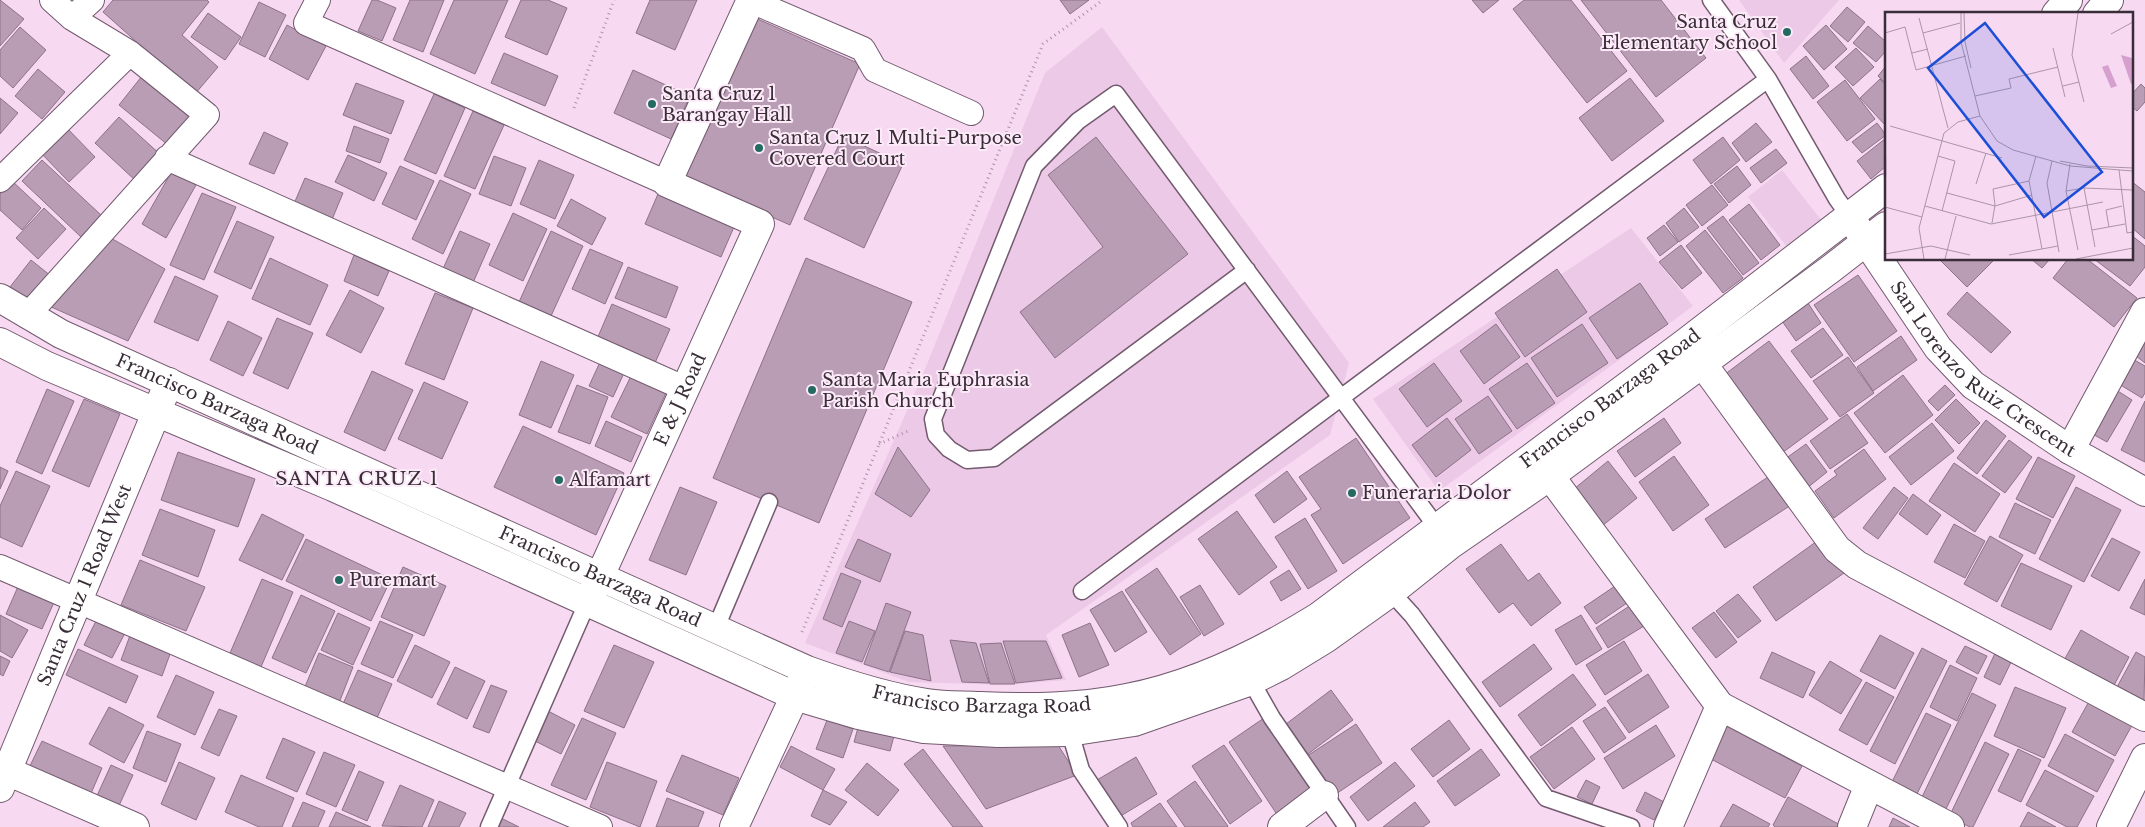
<svg xmlns="http://www.w3.org/2000/svg" width="2145" height="827" font-family="'Libre Baskerville',serif">
	<style>
		.built { fill: #ecc9e6 }
		.building { fill: #b99db4; stroke: #8d7289 }
		.lines { fill: none; stroke-linecap: round; stroke-linejoin: round }
		.service-casing { stroke: #735a6f; stroke-width: 19 }
		.pedestrian-casing { stroke: #735a6f; stroke-width: 26 }
		.minor-casing { stroke: #735a6f; stroke-width: 30 }
		.tertiary-casing { stroke: #735a6f; stroke-width: 30 }
		.path { stroke: #ab95a8; stroke-width: 3; stroke-dasharray: 1 4; stroke-linecap: butt }
		.service { stroke: #fff; stroke-width: 16 }
		.pedestrian { stroke: #fff; stroke-width: 24 }
		.minor { stroke: #fff; stroke-width: 28 }
		.tertiary { stroke: #fff; stroke-width: 28 }
		.poi-dot { fill: #236a60; stroke: #fdeaf9; stroke-width: 2 }
		.labels { text-anchor: middle; dominant-baseline: central; stroke-width: 4; stroke-linejoin: round; paint-order: stroke }
		.poi-label { font-size: 18px; fill: #392e38; stroke: #fdeaf9; text-anchor: start }
		.street-label { font-size: 18px; fill: #392e38; stroke: #fdeaf9 }
		.neighbourhood-label { font-size: 19px; letter-spacing: 1px; fill: #392e38; stroke: #fdeaf9 }
		.inset-river { fill: none; stroke: #dd8fd3; stroke-width: 2.5 }
		.inset-road { fill: none; stroke: #ab95a8; stroke-width: 1 }
		.view { fill: #1d4ed8; fill-opacity: 0.15; stroke: #1d4ed8; stroke-width: 2.5 }
		.inset-edge { fill: none; stroke: #392e38; stroke-width: 2.5 }
	</style>
	<rect width="100%" height="100%" fill="#f7d9f2"/>
	<path class="built" d="M1739 0H1839L1784 63Z
		M1102 27 1349 363 1330 435 1046 635 1066 680 1005 685 909 682 805 643 923 374 1045 73Z
		M1782 170 1822 221 1787 247 1748 197Z
		M1631 228 1693 306 1439 491 1373 399Z"/>
	<path class="building" d="M0 0 24 19 0 46Z
		M113 0H207L209 2 182 35 218 67 195 94 103 12Z
		M372 0H377L396 8 382 41 358 31Z
		M410 0H444L423 52 393 40Z
		M454 0H508L475 74 430 54Z
		M521 0H548L567 8 547 55 505 37Z
		M650 0H697L675 50 636 33Z
		M1060 0H1089L1070 14Z
		M1472 0H1499L1483 13Z
		M1524 0H1571L1627 71 1587 103 1513 9Z
		M1581 0H1661L1706 58 1656 97Z
		M259 2 286 15 265 57 239 44Z
		M1847 7 1865 22 1848 42 1830 26Z
		M208 13 241 37 225 60 191 37Z
		M753 17 860 64 790 225 682 177Z
		M287 25 326 46 308 80 269 59Z
		M1826 25 1847 49 1824 70 1803 46Z
		M1868 26 1886 42V51L1876 62 1853 43Z
		M20 27 46 50 13 88 0 76V50Z
		M1856 48 1874 67 1853 86 1835 67Z
		M504 53 558 76 545 106 491 83Z
		M1806 56 1829 86 1813 99 1790 69Z
		M1886 66V84L1878 76Z
		M38 69 65 92 42 119 15 96Z
		M633 70 690 96 671 139 614 113Z
		M142 76 192 117 168 145 119 105Z
		M1630 78 1664 121 1612 161 1579 118Z
		M1880 79 1886 86V126L1860 98Z
		M1845 80 1875 119 1847 141 1817 102Z
		M356 83 404 101 391 134 343 115Z
		M2141 84 2145 88V102L2137 111 2131 106V95Z
		M434 94 465 108 436 174 404 160Z
		M0 98 18 113 0 134Z
		M473 111 504 125 475 189 444 176Z
		M119 117 162 156 137 182 95 143Z
		M1756 123 1772 142 1746 162 1732 143Z
		M1877 123 1886 135 1862 153 1852 142Z
		M64 125 95 157 69 182 38 150Z
		M354 126 389 139 380 163 346 151Z
		M264 132 288 143 274 174 249 164Z
		M843 136 903 164 864 248 804 219Z
		M1096 137 1188 254 1055 358 1020 312 1103 247 1048 175Z
		M1723 137 1740 160 1711 184 1693 160Z
		M1886 138V166L1871 179 1857 161Z
		M1776 149 1787 163 1761 183 1750 168Z
		M348 155 387 173 374 201 335 182Z
		M494 156 526 168 511 206 479 194Z
		M42 160 101 215 81 237 22 181Z
		M539 160 574 175 555 219 520 204Z
		M400 166 434 181 416 220 382 204Z
		M1737 166 1751 185 1729 203 1714 184Z
		M172 171 196 185 166 238 142 224Z
		M305 178 343 193 331 222 293 206Z
		M440 180 471 194 443 254 412 239Z
		M12 181 41 208 22 230 0 210V194Z
		M2131 181 2145 192V239L2131 227Z
		M1712 185 1728 205 1702 226 1686 205Z
		M661 187 737 220 721 257 645 224Z
		M202 193 236 207 204 280 170 265Z
		M571 199 606 218 592 245 557 226Z
		M1749 204 1780 245 1761 260 1729 220Z
		M44 208 66 229 38 259 16 238Z
		M1684 208 1699 227 1679 242 1666 223Z
		M513 213 547 229 523 281 489 265Z
		M1723 216 1759 263 1743 275 1707 228Z
		M237 221 274 237 251 289 214 272Z
		M1664 225 1678 242 1660 256 1647 238Z
		M1705 230 1743 278 1723 293 1686 246Z
		M460 231 490 244 472 285 442 271Z
		M551 231 583 246 551 316 519 302Z
		M2131 235 2145 246V267L2130 286 2094 259H2131Z
		M109 237 165 269 128 341 49 306Z
		M1681 245 1702 273 1682 289 1659 262Z
		M590 249 623 263 605 304 572 289Z
		M354 255 389 271 378 296 344 281Z
		M270 258 328 285 310 325 252 299Z
		M806 258 912 302 819 523 713 478Z
		M1939 259H1995L1967 287Z
		M2031 259H2050L2042 268Z
		M2068 259H2087L2137 298 2114 327 2053 278Z
		M31 260 51 276 31 303 10 287Z
		M628 267 678 287 666 318 615 298Z
		M1557 269 1587 312 1525 357 1495 313Z
		M1858 275 1897 331 1854 362 1814 305Z
		M175 276 218 296 198 341 154 322Z
		M1640 283 1668 324 1617 359 1589 318Z
		M350 290 384 308 361 353 326 335Z
		M1967 292 2011 332 1991 353 1947 314Z
		M435 293 473 308 444 380 405 364Z
		M1808 303 1821 323 1796 341 1782 321Z
		M612 304 670 329 655 363 597 339Z
		M277 318 313 333 288 389 253 373Z
		M228 321 262 338 243 376 210 360Z
		M1496 324 1520 357 1484 384 1460 351Z
		M1582 324 1608 363 1557 397 1531 358Z
		M1823 328 1843 355 1811 378 1791 351Z
		M2145 335V363L2131 352Z
		M1901 336 1917 360 1873 391 1857 367Z
		M1769 341 1828 419 1782 453 1724 375Z
		M1848 357 1874 393 1840 417 1813 381Z
		M2129 357 2145 366V393L2142 398 2114 381Z
		M541 361 574 375 551 428 519 415Z
		M600 362 624 373 613 397 589 386Z
		M1434 363 1462 401 1427 427 1399 389Z
		M1527 363 1555 403 1517 429 1489 389Z
		M372 371 413 390 385 451 344 432Z
		M1903 375 1933 415 1885 453 1854 413Z
		M631 376 666 393 647 434 611 417Z
		M424 382 468 402 442 459 398 439Z
		M577 385 608 397 590 444 558 432Z
		M1945 385 1955 395 1938 411 1928 401Z
		M2113 388 2132 400 2107 442 2087 431Z
		M47 389 74 401 42 474 16 462Z
		M1488 396 1512 431 1479 454 1455 419Z
		M84 399 120 414 89 487 52 471Z
		M1956 399 1980 423 1959 444 1935 420Z
		M2145 401V462L2121 450Z
		M1847 414 1868 443 1830 469 1810 441Z
		M1447 418 1471 450 1436 477 1412 445Z
		M1664 418 1681 443 1635 477 1617 451Z
		M1986 420 2006 436 1977 474 1957 458Z
		M606 421 642 437 631 462 595 446Z
		M1932 423 1954 451 1911 485 1889 457Z
		M523 426 624 473 596 535 494 487Z
		M1356 438 1410 518 1343 564 1311 515 1321 509 1299 477Z
		M2009 440 2032 457 2005 493 1982 476Z
		M1806 444 1827 472 1807 488 1785 459Z
		M898 447 930 490 911 517 875 494Z
		M1864 449 1886 479 1834 518 1815 491 1837 475 1834 471Z
		M178 452 255 479 238 527 161 500Z
		M1674 456 1709 505 1673 531 1639 482Z
		M2038 457 2075 476 2053 518 2016 499Z
		M1608 461 1637 498 1602 526 1574 489Z
		M1954 463 2000 494 1975 532 1929 501Z
		M0 467 8 471 0 489Z
		M16 471 50 486 22 547 0 537V506Z
		M1287 471 1307 499 1274 523 1255 495Z
		M1771 475 1791 505 1725 548 1705 519Z
		M680 487 717 502 686 575 649 560Z
		M1894 487 1908 498 1878 539 1863 528Z
		M2076 487 2121 510 2084 582 2039 559Z
		M1913 494 1941 515 1927 535 1899 514Z
		M2015 503 2051 520 2035 554 1999 537Z
		M160 509 215 530 198 577 142 555Z
		M1237 511 1277 567 1239 595 1198 539Z
		M262 514 304 535 282 580 239 560Z
		M1305 518 1337 571 1308 589 1275 537Z
		M1954 524 1985 541 1965 578 1934 562Z
		M1990 536 2023 555 1997 602 1964 584Z
		M2112 538 2140 552 2119 591 2091 576Z
		M306 539 391 579 371 621 286 581Z
		M858 539 891 554 880 582 845 567Z
		M1820 539 1844 573 1776 621 1753 587Z
		M1501 544 1528 581 1539 573 1561 603 1531 626 1513 603 1499 613 1466 569Z
		M140 560 205 587 186 631 121 605Z
		M2021 563 2072 586 2051 630 2001 606Z
		M403 567 446 586 424 636 381 617Z
		M1157 568 1201 634 1170 655 1125 590Z
		M1289 570 1301 589 1281 601 1270 582Z
		M841 573 861 581 842 627 823 619Z
		M262 579 293 592 261 667 230 653Z
		M2145 579V615L2130 608Z
		M20 582 56 598 42 629 6 614Z
		M1618 584 1630 601 1596 624 1584 607Z
		M1200 585 1224 624 1204 636 1180 597Z
		M1122 591 1147 632 1115 652 1090 610Z
		M1738 594 1761 621 1738 638 1716 611Z
		M301 595 335 611 306 673 272 658Z
		M886 603 911 612 889 672 864 664Z
		M1631 605 1644 626 1608 648 1596 628Z
		M1714 612 1737 642 1716 658 1692 628Z
		M338 613 370 628 353 665 321 650Z
		M0 615 28 630 12 658 0 651Z
		M1581 615 1602 649 1576 665 1555 630Z
		M97 619 125 633 112 658 84 645Z
		M380 621 413 635 393 678 361 664Z
		M849 621 875 631 862 662 836 653Z
		M1090 623 1109 665 1079 677 1062 635Z
		M132 630 173 646 162 676 121 660Z
		M2081 630 2129 657 2112 689 2063 662Z
		M905 631 923 635 931 681 890 672Z
		M1880 635 1914 653 1895 689 1860 671Z
		M950 640 976 643 989 683 962 682Z
		M1003 641H1046L1062 678 1016 683Z
		M1624 641 1642 671 1605 695 1586 665Z
		M1001 643 1015 684H990L980 644Z
		M1534 644 1552 669 1500 707 1482 682Z
		M415 645 450 662 432 698 397 681Z
		M614 645 654 662 624 728 584 711Z
		M1965 646 1987 656 1978 674 1956 662Z
		M1922 648 1947 661 1895 764 1870 751Z
		M78 649 138 676 126 703 66 675Z
		M1997 649 2014 656 2000 685 1984 677Z
		M1772 652 1815 672 1803 698 1760 678Z
		M2136 652 2145 657 2144 701 2117 687Z
		M319 653 353 667 339 703 304 689Z
		M0 656 10 661 3 676 0 674Z
		M1830 661 1862 680 1841 714 1809 695Z
		M1950 665 1977 678 1957 721 1930 707Z
		M455 667 485 681 467 719 437 704Z
		M358 670 392 684 377 718 343 704Z
		M1573 674 1596 705 1541 746 1518 715Z
		M1648 674 1669 707 1629 733 1607 701Z
		M176 675 214 692 195 735 157 717Z
		M1866 682 1894 697 1867 745 1839 730Z
		M491 685 507 691 489 733 473 727Z
		M2015 687 2066 708 2044 758 1994 736Z
		M1331 690 1353 720 1308 754 1286 724Z
		M1972 693 1996 705 1946 809 1922 797Z
		M2092 696 2135 720 2115 756 2072 732Z
		M109 707 144 725 124 763 89 744Z
		M1605 707 1626 738 1604 753 1583 721Z
		M219 709 237 716 219 756 201 748Z
		M548 711 575 725 561 754 533 740Z
		M1926 713 1951 725 1915 798 1890 786Z
		M582 718 616 733 586 800 551 785Z
		M1264 718 1316 796 1280 819 1229 742Z
		M827 720 853 729 843 758 816 749Z
		M1449 720 1470 749 1433 777 1411 749Z
		M859 724 895 732 890 751 854 742Z
		M1356 724 1382 763 1333 796 1307 756Z
		M1656 725 1675 756 1623 789 1604 758Z
		M1726 726 1802 766 1785 798 1709 758Z
		M1572 727 1595 759 1554 789 1530 757Z
		M147 731 181 744 166 782 133 768Z
		M2065 734 2114 760 2097 792 2048 766Z
		M283 738 315 752 297 792 266 778Z
		M42 741 102 768 89 798 28 770Z
		M1985 742 2009 754 1973 827H1970L1949 817Z
		M1058 745 1077 775 986 809 943 746Z
		M1224 745 1262 801 1230 824 1192 766Z
		M791 746 835 769 823 790 780 767Z
		M923 749 983 827H953L904 764Z
		M1481 749 1500 775 1455 806 1437 781Z
		M2018 749 2041 760 2021 802 1998 791Z
		M324 752 355 765 336 807 306 794Z
		M682 755 739 778 723 815 666 791Z
		M1136 757 1157 794 1119 817 1097 780Z
		M179 762 215 778 196 820 161 804Z
		M607 762 657 781 640 827 590 807Z
		M1395 762 1415 786 1368 821 1350 797Z
		M867 763 899 790 878 816 845 790Z
		M111 765 133 775 117 810 95 800Z
		M2045 770 2094 796 2077 827H2067L2026 805Z
		M359 771 384 782 367 821 342 810Z
		M241 775 294 798 282 827H259L225 812Z
		M1586 780 1600 787 1592 804 1577 797Z
		M1195 781 1228 826 1227 827H1185L1167 801Z
		M400 785 434 800 422 827 382 826Z
		M823 790 847 802 830 825 811 816Z
		M1645 792 1664 802 1654 820 1636 811Z
		M1788 797 1844 827H1775L1773 825Z
		M667 798 704 812 698 827H656Z
		M439 801 466 813 459 827H428Z
		M303 802 325 811 318 827H292Z
		M1415 802 1430 822 1423 827H1383Z
		M1160 803 1177 827H1133L1131 823Z
		M1733 804 1770 824 1768 827H1720Z
		M336 812 371 827H329Z
		M2028 812 2056 827H2020Z
		M499 817 519 827H494Z
		M1893 818 1910 827H1889Z"/>
	<g class="lines">
		<g class="service-casing">
			<path id="service" d="M1711 0 1768 79 1837 199 1850 217
				M1247 270 994 458 967 460 949 449 936 435 933 419 1034 166 1078 121 1116 94 1442 534
				M1082 591 1768 79
				M1391 592 1412 615 1546 798 1631 827
				M715 630 769 502
				M1251 681 1272 718 1347 827
				M1068 725 1081 770 1119 827
				M489 827 588 601"/>
		</g>
		<g class="pedestrian-casing">
			<path id="pedestrian" d="M318 0 306 23 667 183
				M749 0 863 49 875 70 971 113
				M72 18 92 0
				M167 158 686 389
				M0 180 130 53
				M27 316 207 115 130 53 72 18 52 0
				M0 567 600 827"/>
		</g>
		<g class="minor-casing">
			<g id="minor">
				<path id="s1" d="M1850 217 1938 348 1973 385 2070 450 2145 492"/>
				<path d="M1702 363 1837 549 1857 565 2145 717"/>
				<path d="M2070 450 2145 312"/>
				<path d="M1550 476 1720 706 1950 827"/>
				<path id="s2" d="M590 598 760 224 667 183 751 0"/>
				<path d="M0 768 135 827"/>
				<path id="s3" d="M0 788 169 382"/>
				<path d="M734 827 805 674"/>
				<path d="M1282 827 1324 795"/>
				<path d="M1668 827 1720 706"/>
				<path d="M1852 827 1869 785"/>
				<path d="M2111 827 2145 758"/>
			</g>
		</g>
		<g class="tertiary-casing">
			<g id="tertiary">
				<path d="M2056 14 2068 0"/>
				<path d="M2097 14 2109 0"/>
				<path id="s4" d="M0 298 61 334 807 670C846 684 886 697 927 703 945 706 963 705 980 706 1029 708 1079 708 1127 698 1195 685 1260 653 1318 617L1685 343 1886 188"/>
				<path d="M0 342 47 366 333 487 795 696 859 715 924 729 998 733 1069 732 1134 722 1251 681 1281 666 1325 639 1391 592 1450 545 1550 476 1832 268 1886 226"/>
			</g>
		</g>
		<path class="path" d="M574 108 614 0
			M879 444 908 431
			M802 632 1043 44 1103 0"/>
		<use href="#service" class="service"/>
		<use href="#pedestrian" class="pedestrian"/>
		<use href="#minor" class="minor"/>
		<use href="#tertiary" class="tertiary"/>
	</g>
	<g class="poi-dot">
		<circle cx="1787" cy="32" r="5"/>
		<circle cx="652" cy="104" r="5"/>
		<circle cx="759" cy="148" r="5"/>
		<circle cx="812" cy="390" r="5"/>
		<circle cx="559" cy="480" r="5"/>
		<circle cx="1352" cy="493" r="5"/>
		<circle cx="339" cy="580" r="5"/>
	</g>
	<g class="labels">
		<g class="poi-label">
			<text x="1777" y="22" text-anchor="end">Santa Cruz<tspan x="1777" dy="21">Elementary School</tspan></text>
			<text x="662" y="94">Santa Cruz 1<tspan x="662" dy="21">Barangay Hall</tspan></text>
			<text x="769" y="138">Santa Cruz 1 Multi-Purpose<tspan x="769" dy="21">Covered Court</tspan></text>
			<text x="822" y="380">Santa Maria Euphrasia<tspan x="822" dy="21">Parish Church</tspan></text>
			<text x="569" y="480">Alfamart</text>
			<text x="1362" y="493">Funeraria Dolor</text>
			<text x="349" y="580">Puremart</text>
		</g>
		<g class="street-label">
			<text stroke="none"><textPath href="#s1" startOffset="205">San Lorenzo Ruiz Crescent</textPath></text>
			<text stroke="none"><textPath href="#s4" startOffset="1788">Francisco Barzaga Road</textPath></text>
			<text stroke="none"><textPath href="#s2" startOffset="218">E &amp; J Road</textPath></text>
			<text stroke="none"><textPath href="#s4" startOffset="242">Francisco Barzaga Road</textPath></text>
			<text stroke="none"><textPath href="#s4" startOffset="662">Francisco Barzaga Road</textPath></text>
			<text stroke="none"><textPath href="#s3" startOffset="220">Santa Cruz 1 Road West</textPath></text>
			<text stroke="none"><textPath href="#s4" startOffset="1068">Francisco Barzaga Road</textPath></text>
		</g>
		<g class="neighbourhood-label">
			<text x="357" y="478">SANTA CRUZ 1</text>
		</g>
	</g>
	<g transform="translate(1885 12)">
		<rect width="248" height="248" fill="#f7d9f2"/>
		<path d="M236 43 247 46V72H246ZM223 53 232 74 226 76 217 55Z" fill="#d6a0ce"/>
		<path class="inset-river" d="M0 145V165"/>
		<path class="inset-road" d="M76 1V30L95 104 112 129 128 138 185 154 248 159M79 1 80 30 86 56M193 1 187 43 199 90M34 6 63 116M0 21 20 15 31 58 81 44M38 21 75 11M226 22 248 10M168 36 180 85M27 41 43 37M178 74 194 70M90 84 126 76 124 67 173 55M5 114 117 146M53 144 70 149 57 199M151 144 144 169 157 237M167 149 162 171 174 240M175 149 202 154 248 156M185 152 181 179 193 238M234 158 242 221 248 220M91 172 101 141M199 176 210 235M181 179 199 176 248 178M62 181 110 194 147 183M40 194 106 212 218 190M0 195 37 205M107 211 110 193 108 177 144 169M224 215 221 198 237 194M207 218 240 212M0 242 46 234 85 243M124 243 173 234M39 247 34 216 59 121 73 110 95 104M60 247 71 204M191 247 248 236"/>
		<path class="view" d="M100 11 217 160 159 205 43 56Z"/>
		<rect width="248" height="248" class="inset-edge"/>
	</g>
</svg>
